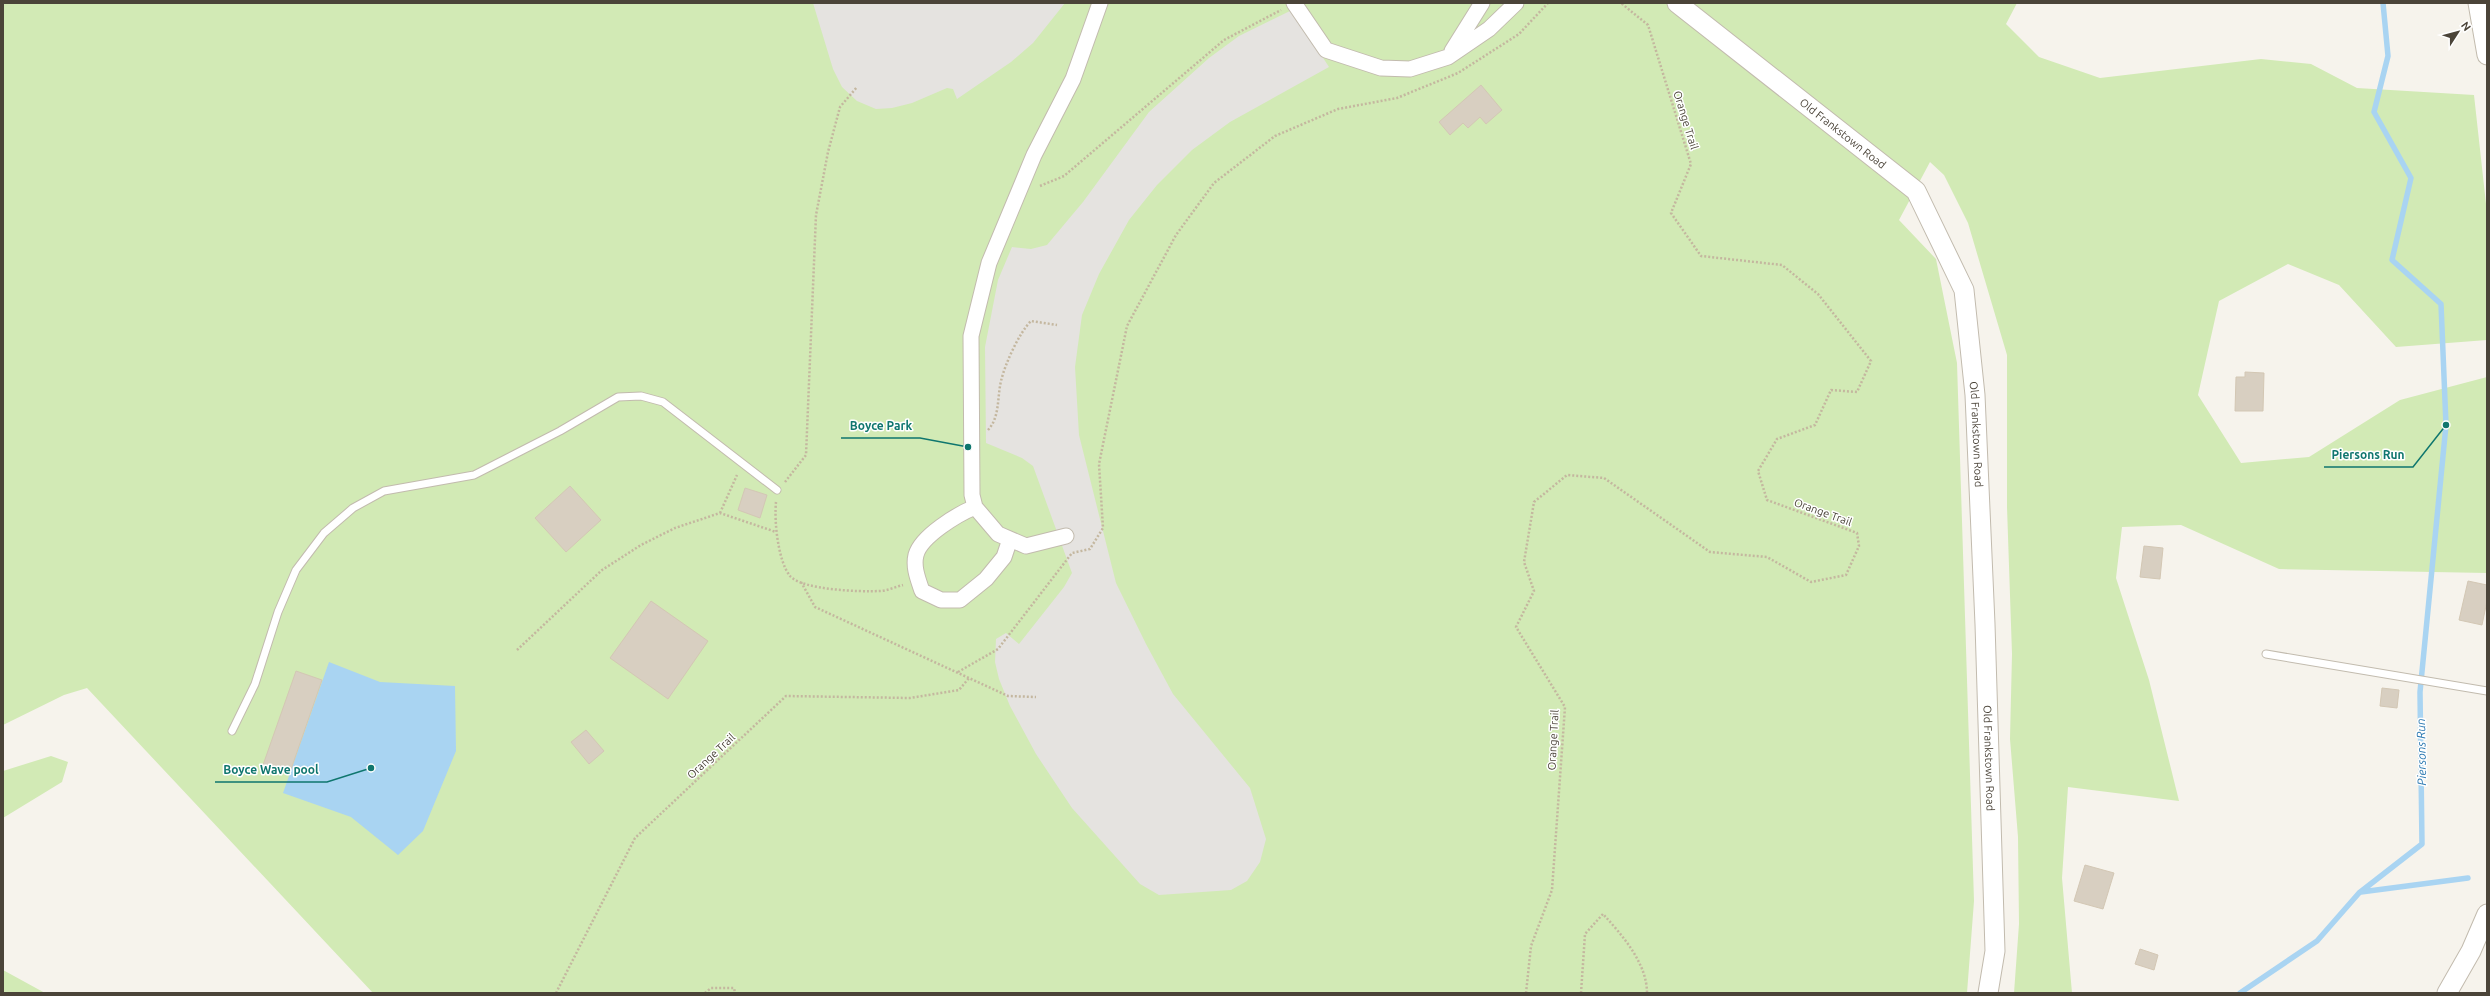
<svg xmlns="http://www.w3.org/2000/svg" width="2490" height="996" font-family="Ubuntu,sans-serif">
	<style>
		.green { fill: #d2eab5 }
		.parking { fill: #e5e3e0 }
		.water { fill: #a9d4f2 }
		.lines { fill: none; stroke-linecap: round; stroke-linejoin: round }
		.stream { stroke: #a9d4f2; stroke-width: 5.5 }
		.building { fill: #d8cfc1; stroke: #d3c7b4 }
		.service-casing { stroke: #c2bbae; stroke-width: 9 }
		.minor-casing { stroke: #c2bbae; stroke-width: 17 }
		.tertiary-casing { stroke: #c2bbae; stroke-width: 21 }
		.path { stroke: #c4b79f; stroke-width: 2.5; stroke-dasharray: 2 2; stroke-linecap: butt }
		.service { stroke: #fff; stroke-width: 7 }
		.minor { stroke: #fff; stroke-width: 15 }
		.tertiary { stroke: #fff; stroke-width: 19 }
		.labels { text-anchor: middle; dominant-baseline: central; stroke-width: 3; stroke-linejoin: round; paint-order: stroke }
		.street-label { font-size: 11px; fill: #4b4439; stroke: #fff }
		.water-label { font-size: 12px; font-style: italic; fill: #2e7ab2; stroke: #fff }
		.leader { fill: none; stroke: #0f766e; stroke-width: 1.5 }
		.callout-dot { fill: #0f766e; stroke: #fff; stroke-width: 1.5 }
		.callout-label { font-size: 12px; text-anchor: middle; font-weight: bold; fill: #0f766e; stroke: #fff; stroke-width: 3; stroke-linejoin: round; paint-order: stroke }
	</style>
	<rect width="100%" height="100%" fill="#f6f3ec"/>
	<path class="green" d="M3 3H2017L2006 24 2039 57 2100 78 2261 59 2311 64 2357 88 2474 95 2487 213V340L2396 347 2339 285 2288 264 2219 301 2198 395 2241 463 2309 457 2400 400 2487 377V573L2279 569 2181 525 2122 527 2116 578 2149 680 2179 801 2068 787 2062 878 2072 993H2014L2019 924 2018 837 2010 739 2012 654 2007 507V355L1968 223 1944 175 1930 162 1899 220 1936 259 1957 363 1974 901 1967 993H373L87 688 64 695 3 725Z
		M51 756 68 762 62 782 3 818V771Z
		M3 970 45 993H3Z"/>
	<path class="parking" d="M813 3H1065L1033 43 1011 62 957 99 953 89 947 88 912 103 892 108 876 109 857 101 842 87 833 69Z
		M1292 10 1329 67 1230 122 1192 150 1157 185 1129 220 1099 274 1082 315 1075 367 1079 435 1116 583 1146 644 1173 694 1250 788 1266 839 1260 862 1247 881 1231 890 1159 895 1140 884 1072 808 1036 754 1010 706 999 679 995 662 996 639 1006 633 1019 644 1064 587 1072 573 1033 466 1022 458 986 443 985 347 998 280 1012 247 1031 249 1047 245 1083 202 1149 112 1209 58 1239 36Z"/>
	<path class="water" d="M329 662 380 682 455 686 456 751 423 831 398 855 351 817 283 793Z"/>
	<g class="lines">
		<path class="stream" d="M2361 892 2468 878
			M2240 993 2317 941 2359 893 2422 844 2420 692 2446 425 2441 304 2392 260 2411 178 2374 112 2388 56 2383 3"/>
	</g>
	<path class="building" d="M1481 85 1502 110 1486 124 1480 117 1468 128 1463 123 1450 135 1439 122Z
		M2245 372 2264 373 2263 411H2235L2236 377H2245Z
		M570 486 601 520 566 552 535 518Z
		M745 488 767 495 760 518 738 510Z
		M2144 546 2163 548 2160 579 2140 577Z
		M2468 581 2487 585V601L2482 625 2459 620Z
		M651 601 708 641 668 699 610 658Z
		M296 671 322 680 289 775 263 765Z
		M2382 688 2399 690 2397 708 2380 706Z
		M586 730 604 751 589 764 571 742Z
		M2085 865 2114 873 2103 909 2074 901Z
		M2140 949 2158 955 2154 970 2135 964Z"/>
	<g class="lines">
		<g class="service-casing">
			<path id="service" d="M2266 654 2487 691
				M232 731 255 684 278 612 296 570 324 533 353 508 384 491 474 475 560 431 618 397 641 396 663 402 777 490"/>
		</g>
		<g class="minor-casing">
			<path id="minor" d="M1294 3 1326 50 1381 68 1410 69 1448 57 1489 29 1516 3
				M1452 51 1482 3
				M975 507C958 514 921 536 916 555 913 567 918 579 922 591L941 600H960L986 579 1004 557 1010 539
				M1066 536 1026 546 998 534 975 507 972 495 971 336 989 263 1034 155 1073 79 1100 3"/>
		</g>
		<g class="tertiary-casing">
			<g id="tertiary">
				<path id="s1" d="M1677 3 1916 191 1964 290 1975 395 1985 624 1995 951 1988 993"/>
				<path d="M2478 3 2487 55"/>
				<path d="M2447 993 2471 951 2487 914"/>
			</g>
		</g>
		<path class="path" d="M1040 186 1064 176 1224 40 1281 10
			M988 430C1000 417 997 398 1001 381 1005 364 1019 333 1031 321L1057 325
			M785 482 806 455 816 215 828 152 840 107 857 87
			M776 502C774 521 778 561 790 576 802 590 861 592 879 591 887 591 895 587 903 585
			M720 513 737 475
			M801 582 815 607 1008 696 1036 697
			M517 650 602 570 641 545 675 528 720 513 776 532
			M958 672 998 649 1072 553 1090 549 1103 528 1099 464 1127 326 1176 235 1214 183 1275 136 1338 109 1397 98 1458 73 1519 34 1548 3
			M556 993 635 838 786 696 910 698 959 690 969 678
			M705 993 711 988H734L735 993
			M1526 993 1531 946 1552 890 1565 707 1516 627 1534 591 1524 562 1534 502 1567 475 1604 478 1710 552 1767 557 1811 582 1846 575 1859 546 1857 533 1767 500 1758 471 1777 439 1815 425 1831 390 1857 392 1871 361 1818 294 1782 265 1701 256 1671 213 1691 164 1648 25 1621 3
			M1581 993 1585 934 1603 914C1622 935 1647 963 1647 993"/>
		<use href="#service" class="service"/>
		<use href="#minor" class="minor"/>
		<use href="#tertiary" class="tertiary"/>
	</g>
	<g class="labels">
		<g class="street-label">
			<text transform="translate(1686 120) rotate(73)">Orange Trail</text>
			<text stroke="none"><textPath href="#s1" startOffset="211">Old Frankstown Road</textPath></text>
			<text stroke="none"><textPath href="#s1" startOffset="559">Old Frankstown Road</textPath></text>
			<text transform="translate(1823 512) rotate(20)">Orange Trail</text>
			<text transform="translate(1553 740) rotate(-87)">Orange Trail</text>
			<text transform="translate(711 756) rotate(-43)">Orange Trail</text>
			<text stroke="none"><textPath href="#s1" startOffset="883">Old Frankstown Road</textPath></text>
		</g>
		<g class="water-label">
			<text transform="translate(2421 752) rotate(-91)">Piersons Run</text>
		</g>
	</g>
	<path class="leader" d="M968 447L920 438H841M2446 425L2413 467H2324M371 768L327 782H215"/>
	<g class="callout-dot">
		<circle cx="968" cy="447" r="4"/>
		<circle cx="2446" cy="425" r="4"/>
		<circle cx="371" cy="768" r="4"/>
	</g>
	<g class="callout-label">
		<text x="881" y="430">Boyce Park</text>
		<text x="2368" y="459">Piersons Run</text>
		<text x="271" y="774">Boyce Wave pool</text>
	</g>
	<rect width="2490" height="996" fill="none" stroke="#4b4439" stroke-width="8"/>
	<g transform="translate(2458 32) rotate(54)" stroke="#ffffff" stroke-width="3" paint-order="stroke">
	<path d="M0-3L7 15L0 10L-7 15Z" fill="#4b4439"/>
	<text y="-6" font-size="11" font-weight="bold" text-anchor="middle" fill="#4b4439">N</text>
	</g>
</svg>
